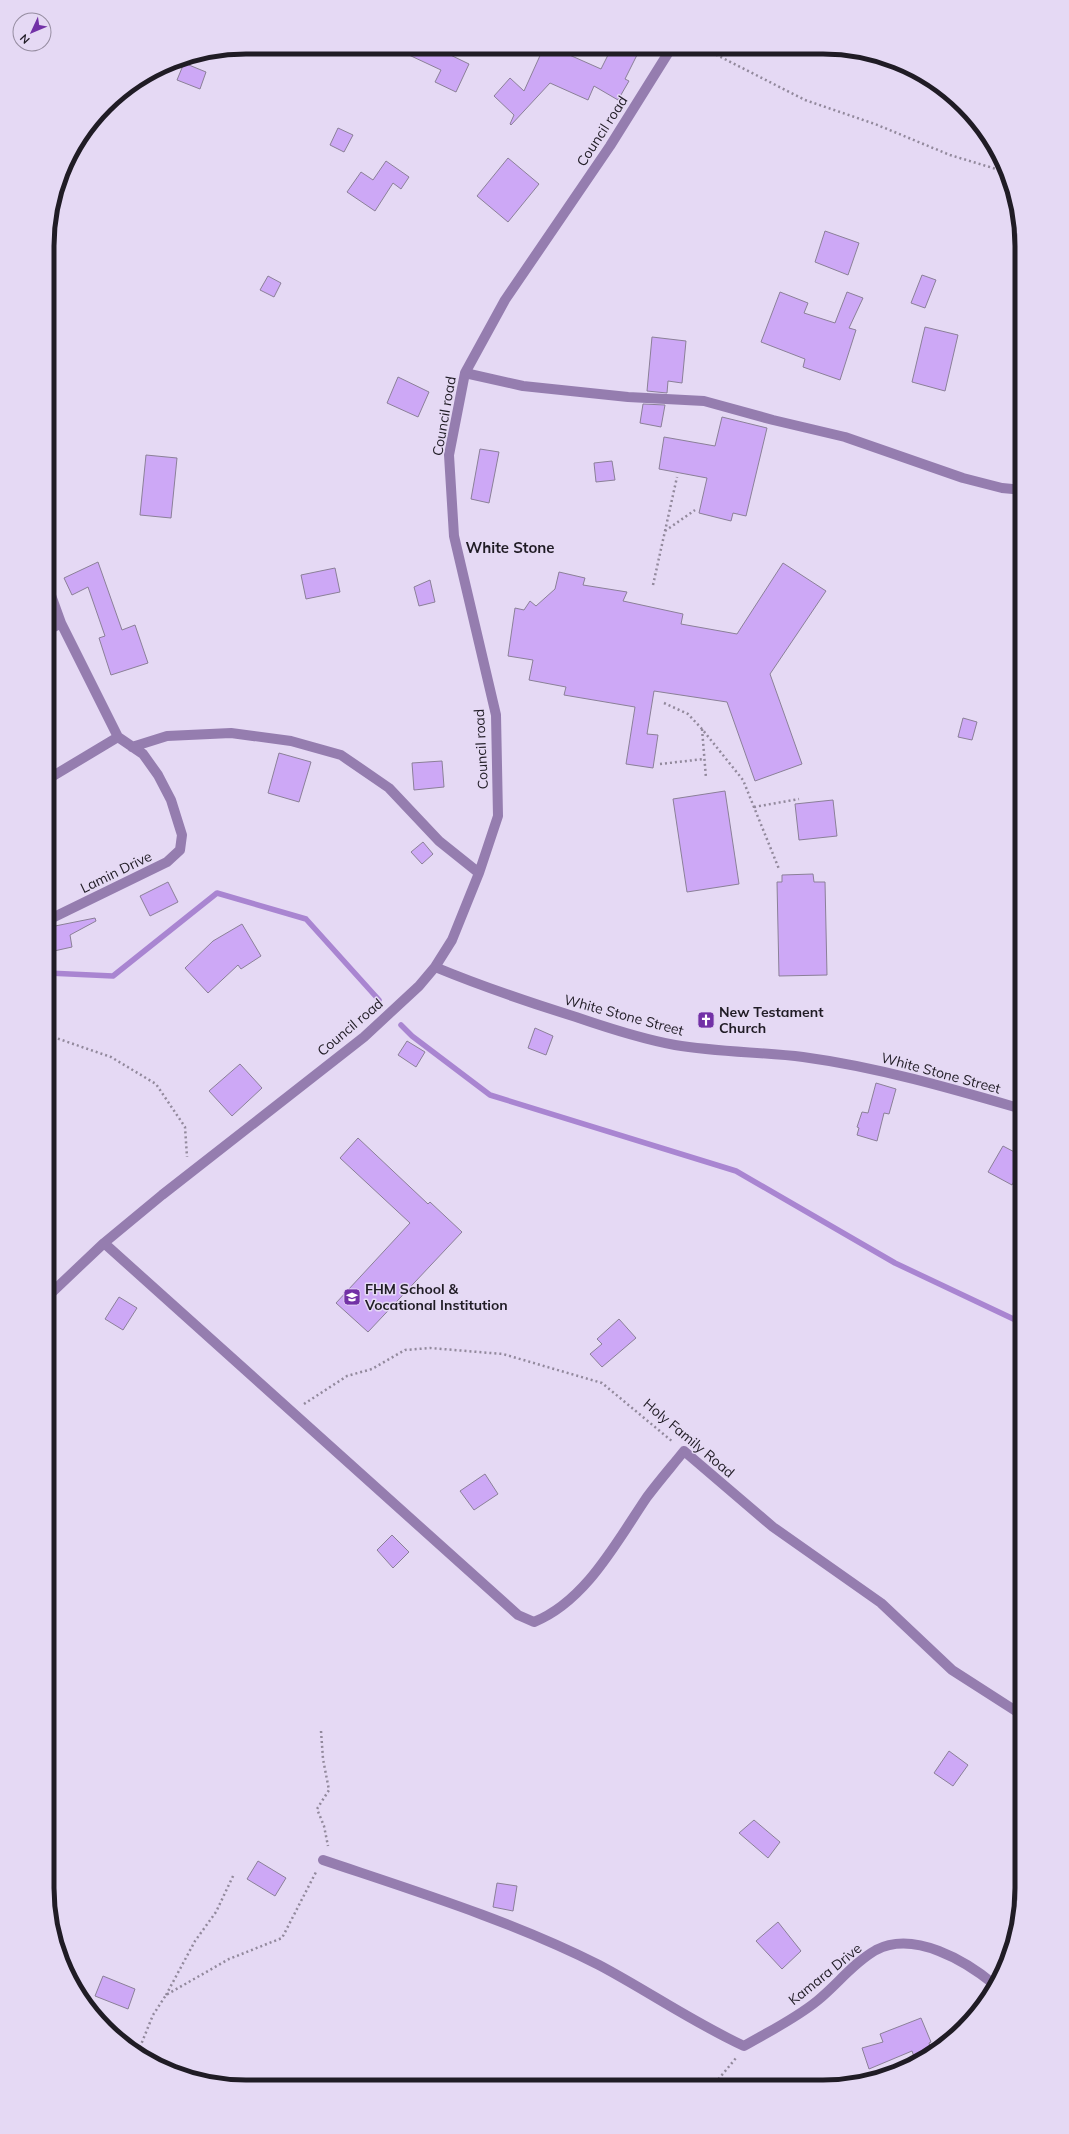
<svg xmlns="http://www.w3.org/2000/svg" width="1069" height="2134" font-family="Mulish,sans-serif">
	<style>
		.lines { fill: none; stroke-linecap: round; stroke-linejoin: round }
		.stream { stroke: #a985d1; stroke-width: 5.5 }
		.building { fill: #cda8f6; stroke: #8b8098 }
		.path { stroke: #92899c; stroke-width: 2.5; stroke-dasharray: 2 3; stroke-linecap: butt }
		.minor { stroke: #957daf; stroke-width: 10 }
		.labels { text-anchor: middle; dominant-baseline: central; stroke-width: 3; stroke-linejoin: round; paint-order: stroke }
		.street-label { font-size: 14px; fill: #201c25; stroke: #e5d9f4 }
		.poi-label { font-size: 14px; font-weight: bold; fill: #201c25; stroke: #e5d9f4; text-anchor: start }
		.neighbourhood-label { font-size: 15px; font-weight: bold; fill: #201c25; stroke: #e5d9f4 }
		.rim { fill: none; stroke: #201c25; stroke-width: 5 }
	</style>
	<rect width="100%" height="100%" fill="#e5d9f4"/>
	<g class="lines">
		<path class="stream" d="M48 973 113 976 217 893 306 919 379 1000
			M401 1025 412 1036 490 1095 736 1171 895 1263 1022 1323"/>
	</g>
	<path class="building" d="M394 48H436L469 64 456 92 435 82 441 70Z
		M543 49H556L601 69 611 49H640L625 79 629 81 618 100 594 86 588 100 550 83 511 125 510 124 514 115 494 96 510 78 524 91Z
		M184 63 206 72 200 89 177 80Z
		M338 128 353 135 344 152 330 145Z
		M508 158 539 184 508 222 477 196Z
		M386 161 409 177 401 189 393 183 375 211 347 192 361 172 373 180Z
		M825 231 859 243 848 275 815 262Z
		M922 275 936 280 925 308 911 303Z
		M268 276 281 283 274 297 260 290Z
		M780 292 808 303 804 313 835 323 847 292 863 298 849 328 856 330 840 380 803 367 805 359 761 342Z
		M925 327 958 335 945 391 912 382Z
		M652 337 686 341 682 383 668 381 667 393 647 391Z
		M398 377 429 392 418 417 387 403Z
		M643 404 665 405 661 427 640 423Z
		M722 417 767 428 746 516 733 513 731 521 699 513 707 478 659 469 664 437 715 446Z
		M480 449 499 452 489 503 471 499Z
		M146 455 177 458 171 518 140 515Z
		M612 461 615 480 596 482 594 463Z
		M98 562 122 630 135 625 148 663 111 675 99 638 105 636 88 587 72 595 64 578Z
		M783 563 826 591 770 674 802 764 755 781 727 702 654 691 647 734 658 735 653 768 626 764 635 707 564 695 566 687 529 680 533 660 508 656 515 608 524 610 530 601 536 606 555 589 559 572 585 578 583 585 627 592 623 601 683 614 681 624 737 634Z
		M335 568 340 592 306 599 301 575Z
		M430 580 435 602 419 606 414 587Z
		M963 718 977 722 972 740 958 737Z
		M279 753 311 762 299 802 268 793Z
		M442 761 444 787 414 790 412 763Z
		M725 791 739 884 687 892 673 799Z
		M833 800 837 836 799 840 795 804Z
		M423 842 433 854 422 864 411 852Z
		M813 874 814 882H825L827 975 779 976 777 882H782V875Z
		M168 882 178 902 150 916 140 896Z
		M95 918 96 921 70 935 72 947 54 951 50 927Z
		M242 924 261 956 241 969 238 965 208 993 185 968 213 941Z
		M535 1028 553 1036 546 1055 528 1048Z
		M407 1041 425 1052 416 1067 398 1055Z
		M240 1064 262 1088 232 1116 209 1091Z
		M876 1083 896 1089 889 1114 884 1113 877 1141 857 1135 859 1128 857 1127 862 1112 868 1113Z
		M358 1138 428 1204 430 1202 462 1232 368 1332 336 1303 410 1223 340 1158Z
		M1003 1146 1022 1156V1167L1012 1185 988 1172Z
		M119 1297 137 1308 123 1330 105 1319Z
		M619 1319 636 1338 602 1367 590 1354 602 1344 597 1339Z
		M485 1474 498 1494 474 1510 460 1491Z
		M392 1535 409 1552 393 1568 377 1550Z
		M949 1751 968 1765 953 1786 934 1773Z
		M754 1820 780 1842 768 1858 739 1833Z
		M258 1861 286 1878 275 1896 247 1879Z
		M497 1883 517 1886 513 1911 493 1907Z
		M778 1922 801 1951 782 1969 756 1941Z
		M103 1976 135 1989 128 2009 95 1996Z
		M921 2018 931 2042 929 2043 932 2054 916 2062 912 2051 869 2069 862 2048 883 2042 880 2034Z"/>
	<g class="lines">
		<path class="path" d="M707 50 805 100 875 124 950 155 1006 172
			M665 531 695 510
			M653 585 677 477
			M664 703 688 714 702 729 743 780 779 869
			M702 729 706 778
			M660 764 704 759
			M754 807 799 799
			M48 1038H56L111 1057 156 1084 185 1127 187 1157
			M304 1404 347 1376 372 1369 405 1350 430 1348 503 1354 602 1383 673 1442
			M321 1731 323 1759 329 1790 317 1809 324 1826 328 1846
			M166 1995 195 1941 216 1912 234 1874
			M138 2052 153 2015 166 1995 229 1959 282 1938 316 1872
			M712 2087 736 2058"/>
		<path class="minor" d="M465 373 523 386 628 397 704 401 773 420 845 437 963 478 1002 488 1022 490
			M48 630 61 623
			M132 747 167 736 231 733 291 741 341 755 389 788 439 841 479 873
			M48 779 118 737
			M48 920 167 862 180 850 182 835 171 800 158 775 143 754 118 737 61 623 48 587
			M435 967C481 986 528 1002 576 1017 608 1028 642 1039 675 1045 717 1052 761 1052 803 1057 877 1067 950 1088 1022 1109
			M104 1243 518 1615 534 1622C586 1601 617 1541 647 1497 659 1481 672 1466 684 1451L773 1527 881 1603 952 1670 1022 1715
			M48 1296 104 1243 162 1195 364 1037 419 986 435 967 452 940 479 873 498 816 496 715 454 536 449 455 465 373 505 300 610 146 670 50
			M323 1860C415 1891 512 1921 599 1965 648 1991 694 2023 744 2046 768 2032 795 2019 817 2001 837 1985 853 1963 876 1950 914 1930 966 1961 995 1985"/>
	</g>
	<defs>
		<g id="church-square" transform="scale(0.9)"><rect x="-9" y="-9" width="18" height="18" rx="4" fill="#7231a6" stroke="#e5d9f4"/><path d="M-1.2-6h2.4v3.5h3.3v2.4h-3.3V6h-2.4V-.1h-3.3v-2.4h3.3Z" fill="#fff"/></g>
		<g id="school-square" transform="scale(0.9)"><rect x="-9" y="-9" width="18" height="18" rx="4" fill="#7231a6" stroke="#e5d9f4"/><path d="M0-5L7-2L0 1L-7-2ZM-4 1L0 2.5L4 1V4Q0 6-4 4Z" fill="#fff"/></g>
	</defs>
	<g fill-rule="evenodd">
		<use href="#church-square" x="706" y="1020"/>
		<use href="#school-square" x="352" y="1297"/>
	</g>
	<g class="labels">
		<g class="street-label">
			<text transform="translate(602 131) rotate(-57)">Council road</text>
			<text transform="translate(444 416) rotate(-80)">Council road</text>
			<text transform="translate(481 749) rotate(-93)">Council road</text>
			<text transform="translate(116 872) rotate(-26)">Lamin Drive</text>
			<text transform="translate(624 1015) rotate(15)">White Stone Street</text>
			<text transform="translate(350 1027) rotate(-40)">Council road</text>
			<text transform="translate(941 1073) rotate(15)">White Stone Street</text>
			<text transform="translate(689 1438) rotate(40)">Holy Family Road</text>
			<text transform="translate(825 1974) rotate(-39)">Kamara Drive</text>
		</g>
		<g class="poi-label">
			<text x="719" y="1012">New Testament<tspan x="719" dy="16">Church</tspan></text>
			<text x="365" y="1289">FHM School &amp;<tspan x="365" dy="16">Vocational Institution</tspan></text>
		</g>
		<g class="neighbourhood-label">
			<text x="510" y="547">White Stone</text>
		</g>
	</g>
	<path d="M0 0H1069V2134H0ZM246 54H823A192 192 0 0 1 1015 246V1888A192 192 0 0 1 823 2080H246A192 192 0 0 1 54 1888V246A192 192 0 0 1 246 54Z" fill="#e5d9f4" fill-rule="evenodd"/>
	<path class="rim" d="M246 54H823A192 192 0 0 1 1015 246V1888A192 192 0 0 1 823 2080H246A192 192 0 0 1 54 1888V246A192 192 0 0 1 246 54Z"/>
	<g transform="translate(32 32) rotate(226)"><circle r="19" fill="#e5d9f4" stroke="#968da1"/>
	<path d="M0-3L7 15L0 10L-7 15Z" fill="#7231a6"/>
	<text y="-6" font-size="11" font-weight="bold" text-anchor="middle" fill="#201c25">N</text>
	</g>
</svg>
